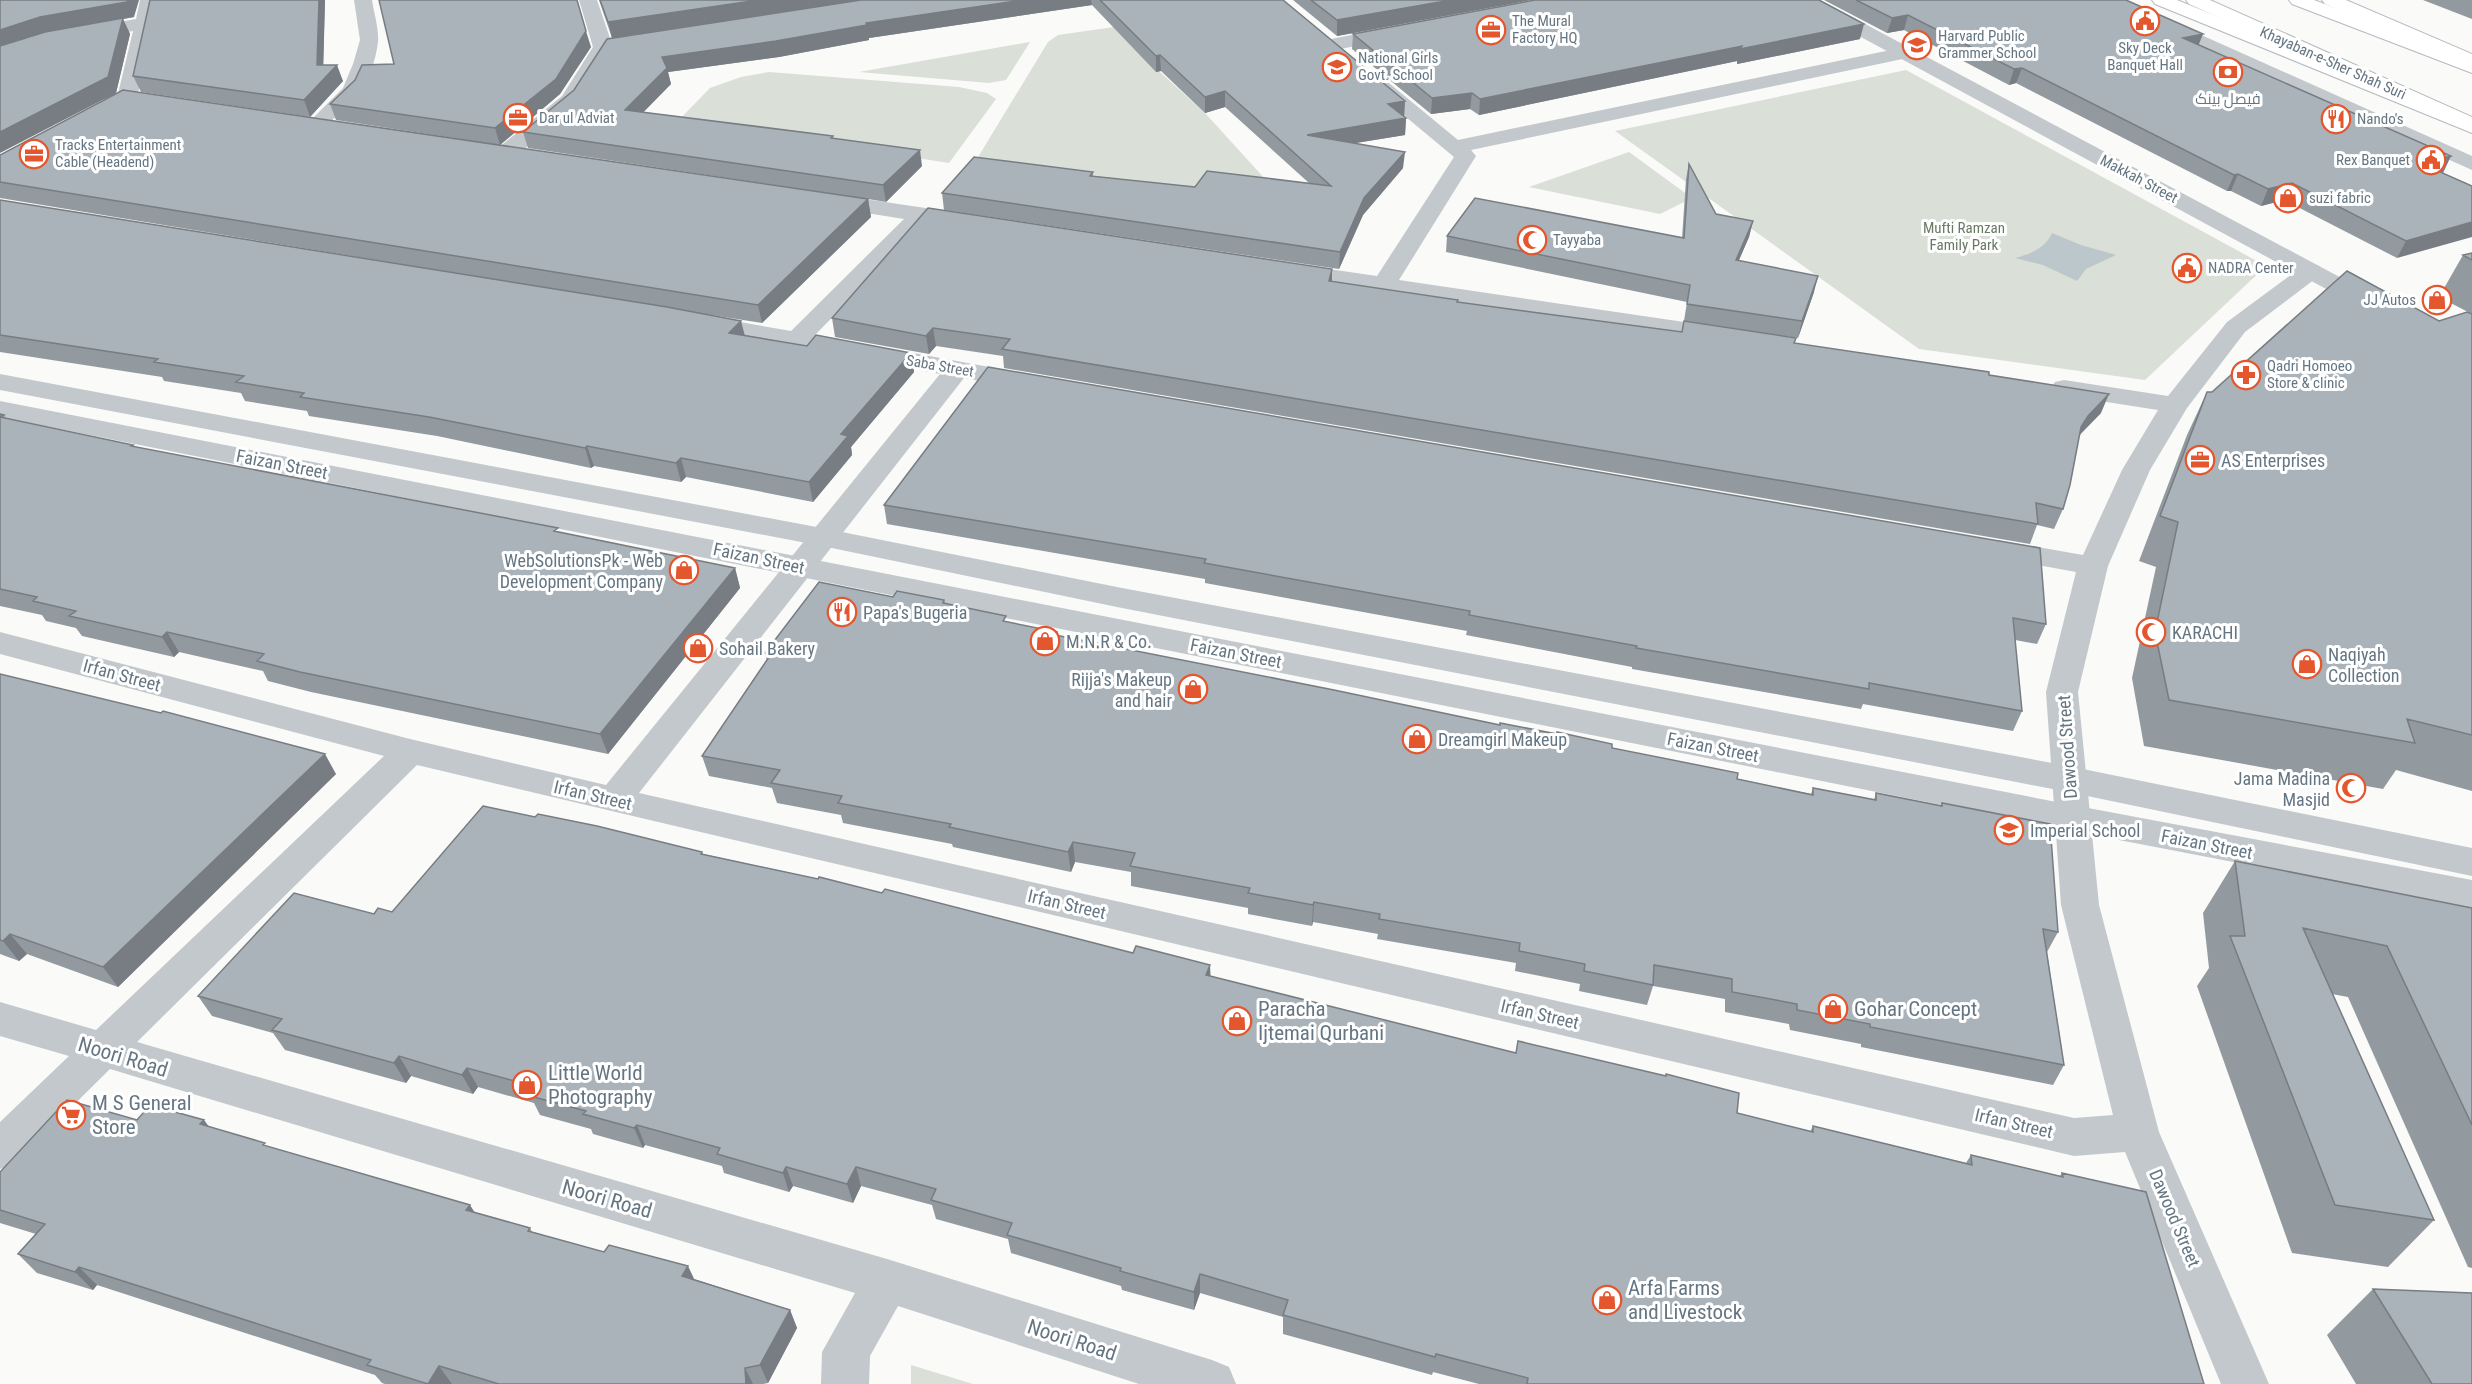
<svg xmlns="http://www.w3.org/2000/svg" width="2472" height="1384" font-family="'Roboto Condensed',Cairo,sans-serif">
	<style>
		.green { fill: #dadfd7 }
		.water { fill: #bbc7cb }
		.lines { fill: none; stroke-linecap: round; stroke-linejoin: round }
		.secondary-casing { stroke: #b3babf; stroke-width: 2 }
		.primary-casing { stroke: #b5babe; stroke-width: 2 }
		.minor { fill: #c3c8cc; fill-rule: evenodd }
		.tertiary { fill: #c3c8cc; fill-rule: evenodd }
		.secondary { fill: #fff; fill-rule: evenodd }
		.primary { fill: #fff; fill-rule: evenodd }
		.wall { fill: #929a9f }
		.shaded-wall { fill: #777d82 }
		.building { fill: #aab3b9; stroke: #777d82; stroke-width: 1.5 }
		.labels { text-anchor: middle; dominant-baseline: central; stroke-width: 6; stroke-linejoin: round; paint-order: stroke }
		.far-poi-label { font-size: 15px; fill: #657683; stroke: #fff; text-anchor: start }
		.far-street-label { font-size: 15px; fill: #657683; stroke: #fff }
		.far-park-label { font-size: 15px; fill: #687a64; stroke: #fff }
		.poi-label { font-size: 18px; fill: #657683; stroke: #fff; text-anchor: start }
		.street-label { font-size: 18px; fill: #657683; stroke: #fff }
		.near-poi-label { font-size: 21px; fill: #657683; stroke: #fff; text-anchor: start }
		.near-street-label { font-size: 21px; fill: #657683; stroke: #fff }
	</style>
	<rect width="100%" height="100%" fill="#fafaf8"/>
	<path class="green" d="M1142 23 1139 53 1205 113 1266 180 1199 199 972 167 1048 42 1058 35Z
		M1030 42 1006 80 989 83 859 72Z
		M1906 70 2266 266 2145 380 1919 349 1615 131Z
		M769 72 959 87 987 93 996 99 949 163 678 121 710 88 741 77Z
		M1629 152 1692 198 1660 214 1529 187Z
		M911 1365 973 1384H911Z"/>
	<path class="water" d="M2052 233 2081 245 2116 255 2086 269 2077 281 2043 265 2015 258C2030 254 2046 248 2052 233Z"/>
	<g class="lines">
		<g class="secondary-casing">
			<path id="secondary" d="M2152 0H2177L2472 120V133L2155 4Z
				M2322 0H2346L2472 54V67L2325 4Z"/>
		</g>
		<g class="primary-casing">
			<path id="primary" d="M2186 0H2210L2472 117V131L2189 4Z
				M2289 0H2314L2472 60V73L2292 4Z"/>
		</g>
		<path class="minor" d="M140 0H158L137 98 134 102H120L117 98 133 31 52 46 0 62V50L48 35 136 19Z
			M354 0H372C374 13 379 29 378 42 373 84 350 103 322 130L315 132 308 130 305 126 343 88 353 64 360 40Z
			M579 0H597L613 47 577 104 514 158 506 159 498 158 495 153 498 148 562 96 593 47Z
			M2099 0H2123L2472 156V170L2102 4Z
			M1397 26 1404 28 1406 32 1404 36 1331 51 1324 49 1321 45 1324 41 1331 39Z
			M1905 47 1912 49 1915 53 1912 57 1471 150 1476 156 1399 280 1725 328 1734 331 1738 336 1734 341 1725 344 1287 277 1279 275 1275 270 1279 265 1287 263 1377 276 1454 157 1364 82 1361 78 1364 74H1378L1458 140Z
			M824 193 966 214 974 216 977 221 974 226 966 228 926 222 815 335 1027 374 1036 376 1040 382 1036 388 1027 390 964 378 639 793 2074 1118 2113 1115 2061 905 2046 692 2076 572 1998 558 1987 556 1983 549 1987 542 1998 540 2083 555 2122 470 2158 410 2055 394 2051 388 2055 382 2064 380 2168 396 2227 322 2303 266 2311 264 2319 266 2323 271 2319 276 2245 332 2187 408 2150 470 2108 566 2078 692 2099 905 2159 1132 2269 1384H2221L2125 1152 2074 1156 417 765 137 1042 887 1259 1212 1360 1229 1367 1236 1384H1139L898 1306 870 1356 869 1384H821L822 1352 855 1293 110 1069 15 1163 0 1169V1122L69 1056 0 1036V1002L96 1030 384 756 0 654V632L410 739 606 785 940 374 700 329 691 327 688 322 691 317 700 315 791 331 904 219 816 205 813 200 816 195Z"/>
		<path class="tertiary" d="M1797 0H1820L2381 299 2384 304 2381 309 2372 311 2363 309 1800 4Z
			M0 374 822 528 1117 587 2068 766 2472 848V876L2068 792 1117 607 822 546 0 390Z
			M0 401 2072 805 2472 880V908L2072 831 0 417Z"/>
		<use href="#secondary" class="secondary"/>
		<use href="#primary" class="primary"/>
	</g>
	<path class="wall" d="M0 0 134 17 123 19 130 34 116 93 834 194 528 148 523 132 825 6 612 38 599 0H1283L1405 101 1404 117 1406 118 1405 135 1355 143 1403 168 1363 215 1339 269 944 210 942 193 1093 172V176L1195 187 1309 183 1225 107 1205 113 1161 71 1156 72 1092 5 869 38V40L779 57 668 72 671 84 643 112 834 138 922 166 886 202 868 199 871 217 762 323 699 313 745 335 807 346 911 353 914 372 851 447 852 455 813 502 686 477 681 482 594 466 591 468 437 436 309 416 307 411 245 401 241 393 164 381 162 377 0 352V200L473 276 0 198V155L106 99Z
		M325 0 323 65 343 81 310 117 141 92 133 76Z
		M1293 0H1531L1337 36Z
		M1824 0H2126L2198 45 2443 173 2472 186 2397 258 2284 200 2261 206 2231 191H2227L2016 83 2009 85 1904 30 1887 33Z
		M2423 0H2472V19Z
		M1353 34 1860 39 1737 64V61L1479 115 1470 109 1431 114 1352 49Z
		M591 47 560 94 500 145 336 120 330 104 394 64Z
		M1689 164 1716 214 1753 221 1749 237 1739 260 1814 292 1798 338 1684 321 1687 302 1446 252 1447 236 1682 238 1686 179Z
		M2472 253V314L2439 297 2463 255Z
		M1332 269V282L1458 300V302L1682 332 1795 343 1989 375 2101 413 2079 436 2063 509 2054 529 2037 525 2030 544 1004 368 1003 356 936 346 929 354 835 337 832 318Z
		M2472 314V791L2396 770 2383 789 2144 746 2132 678 2156 567 2139 561 2187 435 2207 392H2212L2439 321Z
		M988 367 2046 624 2037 644 2015 640 2022 711 2013 731 1863 704 1861 709 1632 669V667L1466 635 1467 631 1205 583V579L887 524 884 505Z
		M0 414 4 415 6 419 134 447 559 532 735 568 740 588 608 754 311 692 268 681 263 671 179 652 174 657 82 636 76 628 46 621 42 615 0 606Z
		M893 597 944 600 945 603 1007 622 1057 632V636L1612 748 1737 779 1811 794 1813 788 1874 800 1876 793 1941 806 1942 803 2058 932 2047 952 2064 1065 2053 1085 1861 1047V1044L1790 1030 1789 1024 1725 1012V999L1653 986 1647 1005 1579 991 1580 984 1515 971 1516 963 1377 939 1378 934 1313 922 1312 926 1248 914V908L1131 886V872L1075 862 1071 872 953 847 952 844 843 823 841 815 777 803 772 788 709 776 702 756 767 661 765 653Z
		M0 674 336 774 118 987 27 954 19 961 0 954Z
		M535 817 702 852 703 854 882 893 1133 953 1210 965V977L1810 1132 1813 1126 1966 1163 1971 1155 2060 1176 2062 1173 2204 1384H1479L1433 1372 1432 1375 1283 1334V1317L1200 1293 1194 1310 1122 1290 1121 1286 1011 1253 1008 1239 936 1219 932 1205 861 1186 853 1203 793 1186 789 1192 724 1173 722 1166 645 1145 643 1148 593 1134 591 1129 540 1115 534 1103 478 1087 473 1094 411 1076 406 1083 285 1050 273 1033 212 1016 198 996 374 914 392 912Z
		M2235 861 2472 908V1268L2468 1267 2348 997 2332 994 2434 1220 2388 1267 2292 1253 2197 986 2209 968 2203 913Z
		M137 1120 209 1127 268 1147 474 1213 530 1228 532 1232 694 1279 790 1310 797 1328 768 1383 763 1384H385L382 1383 375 1375 97 1285 93 1290 37 1273 18 1254 36 1234 0 1223V1172Z
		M2373 1289 2472 1384H2356L2327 1335Z"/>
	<path class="shaded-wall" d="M128 0H139L134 17 123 19 130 34 116 93 0 153V30L40 17Z
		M319 0H325L323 79 337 65 343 81 310 117 304 100 317 65Z
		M759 0H862L612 38 608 22Z
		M1023 0H1091L1092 5 869 38V40L779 57 668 72 671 84 630 126 625 110 662 57 866 23Z
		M1451 0H1531L1337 36V20Z
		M1908 15 1904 30 1887 33 1892 18Z
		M1864 24 1860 39 1737 64V61L1479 115 1480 99 1742 46Z
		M586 31 591 47 560 94 500 145 495 128Z
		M2203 34 2197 49 2183 38Z
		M1160 55 1161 71 1156 72V56Z
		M2022 68 2016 83 2009 85 2014 69Z
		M1225 91V107L1205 113V97Z
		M1472 93 1470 109 1431 114 1432 98Z
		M1405 101 1404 117 1388 104Z
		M1406 118 1405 135 1307 151V135Z
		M920 150 922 166 886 202 883 185Z
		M1405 152 1403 168 1363 215 1339 269 1340 252 1364 198Z
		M2451 156 2443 173 2422 164Z
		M2238 174 2231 191H2227L2234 175Z
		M2292 183 2284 200 2261 206 2268 189Z
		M868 199 871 217 762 323 758 305Z
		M1753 221 1749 237 1732 276 1736 260Z
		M2472 222V237L2397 258 2406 241Z
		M1332 269V287L1329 281Z
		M1818 276 1814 292 1798 338 1802 321Z
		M741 321 746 340 729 333Z
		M933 328 936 346 929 354 926 336Z
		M911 353 914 372 851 447 852 455 813 502 809 482 841 434Z
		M2109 394 2101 413 2079 435 2081 427 2088 416Z
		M587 446 594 466 591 468 585 448Z
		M681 458 686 477 681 482 676 463Z
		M735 568 740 588 608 754 600 734Z
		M167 632 179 652 174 657 162 637Z
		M325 754 336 774 118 987 103 967Z
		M1073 842 1075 862 1071 872 1068 852Z
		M1314 902 1313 922 1312 926 1313 905Z
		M10 934 27 954 19 961 3 941Z
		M1210 965 1211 985 1206 975Z
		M399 1056 411 1076 406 1083 394 1063Z
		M467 1068 478 1087 473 1094 462 1075Z
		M204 1120 219 1140 200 1124Z
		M637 1125 645 1145 643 1148 634 1128Z
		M786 1167 793 1186 789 1192 783 1173Z
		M856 1167 861 1186 853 1203 847 1184Z
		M470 1205 482 1224 466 1210Z
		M688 1266 697 1285 682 1276Z
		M79 1267 97 1285 93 1290 75 1272Z
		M1200 1274V1293L1194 1310V1292Z
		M790 1310 797 1328 768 1383 760 1365Z
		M439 1366 452 1384H428Z
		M745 1368 753 1384H746Z"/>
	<path class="building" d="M0 0H128L127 2 40 17 0 30Z
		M150 0H319L317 65H337L304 100 133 76Z
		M379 0H577L586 31 556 79 495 128 330 104 355 80 362 65 394 64Z
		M600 0H759L608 22Z
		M861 0H1023L866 23 867 25 776 41 662 57 667 68 625 110 833 136 831 138 920 150 883 185 523 132 574 90 607 39Z
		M1100 0H1283L1405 101 1388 104 1406 118 1307 135 1405 152 1364 198 1340 252 942 193 974 157 1093 172 1090 176 1195 187 1207 171 1331 186 1225 91 1205 97 1160 55 1156 56Z
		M1311 0H1451L1337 20Z
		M1535 0H1819L1864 24 1740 49 1742 46 1480 99 1472 93 1432 98 1353 34Z
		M1856 0H2126L2203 34 2183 38 2451 156 2422 164 2472 186V222L2406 241 2292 183 2268 189 2238 174 2234 175 2022 68 2014 69 1908 15 1892 18Z
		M123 18 108 77 0 132V46L45 32Z
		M123 90 868 199 758 305 0 182V155Z
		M1689 164 1716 214 1753 221 1736 260 1818 276 1802 321 1687 304 1690 285 1447 236 1475 198 1684 238Z
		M0 200 667 307 741 321 729 333 807 346 816 335 911 353 841 434 848 436 809 482 681 458 676 463 587 446 585 448 429 417 300 397 304 393 236 382 244 376 154 362 158 359 0 335Z
		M928 208 1332 269 1329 281 1458 300 1457 302 1682 332 1684 321 1796 338 1794 343 1989 372V375L2109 394 2088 416 2081 427 2070 485 2063 509 2036 503 2038 524 1002 349 1010 339 933 328 926 336 832 318Z
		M2472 253V260L2463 255Z
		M2347 271 2439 321 2467 312 2472 314V735L2407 719 2415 743 2169 700 2155 632 2178 522 2160 516 2207 392H2212Z
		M988 367 2040 548 2046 624 2013 618 2022 711 1869 683V689L1636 648 1637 646 1469 615 1470 611 1204 563 1206 559 884 505Z
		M0 414 4 415 0 417 133 445 131 446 558 528 554 531 735 568 600 734 300 672 257 661 264 654 167 632 162 637 69 616 76 611 33 601 37 597 0 589Z
		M819 582 893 597 897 591 944 600 943 603 1006 616 1003 621 1057 632 1055 635 1334 690 1500 725V723L1557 734V732L1612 744V748L1738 773 1737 779 1813 795V788L1876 800V793L1942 806V803L2050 824 2058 932 2043 929 2064 1065 1870 1027V1024L1797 1010V1004L1732 992V979L1654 965 1653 985 1584 971 1585 964 1519 951 1520 943 1379 919 1380 914 1314 902 1313 905 1248 893 1250 888 1130 866 1135 853 1073 842 1068 852 949 827 951 824 838 803 842 796 771 783 780 770 702 756 771 654 765 653Z
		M0 674 161 713 163 711 325 754 103 967 10 934 3 941 0 940Z
		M483 806 535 817 538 814 597 826 702 852 701 854 818 879 819 877 882 893 885 889 1133 953 1136 946 1210 965 1206 975 1516 1053 1518 1041 1666 1076V1074L1739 1093 1737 1113 1813 1132V1126L1972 1165 1971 1155 2063 1177 2062 1173 2146 1192 2204 1384H1527L1528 1378 1436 1354 1435 1357 1283 1315 1288 1300 1200 1274 1194 1292 1120 1271 1121 1268 1007 1235 1012 1223 931 1200 936 1189 856 1167 847 1184 786 1167 783 1173 717 1154 720 1148 637 1125 634 1128 583 1114 586 1111 530 1096 536 1087 467 1068 462 1075 399 1056 394 1063 272 1030 282 1019 198 996 294 893 374 914 378 908 392 912Z
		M2235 861 2472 908V1125L2387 946 2303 928 2434 1220 2335 1205 2230 936H2245Z
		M67 1100 137 1120 150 1105 204 1120 200 1124 265 1143 263 1145 470 1205 466 1210 530 1228 528 1231 604 1252 609 1245 688 1266 682 1276 790 1310 760 1365 745 1368 746 1384H499L439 1366 428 1384 367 1365 371 1360 79 1267 75 1272 18 1254 45 1224 0 1210V1172Z
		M2373 1289 2472 1293V1384H2432Z"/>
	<defs>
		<g id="civic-ring" transform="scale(1.5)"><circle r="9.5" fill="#fff" stroke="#e4572e" stroke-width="1.5"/><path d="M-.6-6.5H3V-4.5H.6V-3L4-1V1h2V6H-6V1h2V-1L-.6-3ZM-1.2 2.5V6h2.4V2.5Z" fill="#e4572e"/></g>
		<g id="office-ring" transform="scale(1.5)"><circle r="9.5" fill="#fff" stroke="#e4572e" stroke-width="1.5"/><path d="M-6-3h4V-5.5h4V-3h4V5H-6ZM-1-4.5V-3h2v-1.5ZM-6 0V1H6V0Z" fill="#e4572e"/></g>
		<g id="school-ring" transform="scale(1.5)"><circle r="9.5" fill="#fff" stroke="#e4572e" stroke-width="1.5"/><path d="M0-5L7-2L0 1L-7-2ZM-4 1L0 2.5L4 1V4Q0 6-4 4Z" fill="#e4572e"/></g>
		<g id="bank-ring" transform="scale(1.5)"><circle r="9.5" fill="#fff" stroke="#e4572e" stroke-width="1.5"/><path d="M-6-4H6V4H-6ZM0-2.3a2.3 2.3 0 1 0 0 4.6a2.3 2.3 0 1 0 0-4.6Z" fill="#e4572e"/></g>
		<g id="restaurant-ring" transform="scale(1.5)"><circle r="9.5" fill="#fff" stroke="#e4572e" stroke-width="1.5"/><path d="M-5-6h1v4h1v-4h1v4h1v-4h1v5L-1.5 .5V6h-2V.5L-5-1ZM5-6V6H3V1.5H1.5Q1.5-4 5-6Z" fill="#e4572e"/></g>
		<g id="shop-ring" transform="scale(1.5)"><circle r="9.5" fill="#fff" stroke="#e4572e" stroke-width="1.5"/><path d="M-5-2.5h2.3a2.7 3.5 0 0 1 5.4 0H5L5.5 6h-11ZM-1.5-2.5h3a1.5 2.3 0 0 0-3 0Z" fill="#e4572e"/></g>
		<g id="mosque-ring" transform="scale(1.5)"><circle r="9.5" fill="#fff" stroke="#e4572e" stroke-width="1.5"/><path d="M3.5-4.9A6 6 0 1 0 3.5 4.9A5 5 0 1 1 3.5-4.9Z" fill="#e4572e"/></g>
		<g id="pharmacy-ring" transform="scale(1.5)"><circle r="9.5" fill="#fff" stroke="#e4572e" stroke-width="1.5"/><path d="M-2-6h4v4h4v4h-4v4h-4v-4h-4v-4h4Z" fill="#e4572e"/></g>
		<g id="supermarket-ring" transform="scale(1.5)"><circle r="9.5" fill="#fff" stroke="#e4572e" stroke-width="1.5"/><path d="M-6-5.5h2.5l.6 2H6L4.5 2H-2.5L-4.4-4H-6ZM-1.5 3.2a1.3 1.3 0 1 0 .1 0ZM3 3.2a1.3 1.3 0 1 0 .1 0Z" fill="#e4572e"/></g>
	</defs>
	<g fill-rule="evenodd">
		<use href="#civic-ring" x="2145" y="21"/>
		<use href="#office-ring" x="1491" y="30"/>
		<use href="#school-ring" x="1917" y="45"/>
		<use href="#school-ring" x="1337" y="67"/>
		<use href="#bank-ring" x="2228" y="72"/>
		<use href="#office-ring" x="518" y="118"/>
		<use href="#restaurant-ring" x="2336" y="119"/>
		<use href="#office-ring" x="34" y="154"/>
		<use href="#civic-ring" x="2431" y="160"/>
		<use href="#shop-ring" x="2288" y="198"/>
		<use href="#mosque-ring" x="1532" y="240"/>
		<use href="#civic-ring" x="2187" y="268"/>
		<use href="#shop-ring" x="2437" y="300"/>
		<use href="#pharmacy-ring" x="2246" y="375"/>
		<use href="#office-ring" x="2200" y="460"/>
		<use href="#shop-ring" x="684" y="570"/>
		<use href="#restaurant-ring" x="842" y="612"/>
		<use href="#mosque-ring" x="2151" y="632"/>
		<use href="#shop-ring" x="1045" y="641"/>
		<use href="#shop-ring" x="698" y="648"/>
		<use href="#shop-ring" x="2307" y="664"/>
		<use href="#shop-ring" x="1193" y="689"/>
		<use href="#shop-ring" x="1417" y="739"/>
		<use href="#mosque-ring" x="2351" y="788"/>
		<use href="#school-ring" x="2009" y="830"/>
		<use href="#shop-ring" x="1833" y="1009"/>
		<use href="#shop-ring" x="1237" y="1021"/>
		<use href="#shop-ring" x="527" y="1085"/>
		<use href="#supermarket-ring" x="71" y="1115"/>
		<use href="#shop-ring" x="1607" y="1300"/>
	</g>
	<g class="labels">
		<g class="far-poi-label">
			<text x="1512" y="21">The Mural<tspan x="1512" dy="17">Factory HQ</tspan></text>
			<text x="1938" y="36">Harvard Public<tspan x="1938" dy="17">Grammer School</tspan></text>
			<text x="2145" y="48" text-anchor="middle">Sky Deck<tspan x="2145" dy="17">Banquet Hall</tspan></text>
			<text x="1358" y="58">National Girls<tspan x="1358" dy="17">Govt. School</tspan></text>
			<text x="2228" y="99" text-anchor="middle">فیصل بینک</text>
			<text x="539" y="118">Dar ul Adviat</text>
			<text x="2357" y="119">Nando's</text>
			<text x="55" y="145">Tracks Entertainment<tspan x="55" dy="17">Cable (Headend)</tspan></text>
			<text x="2410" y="160" text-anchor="end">Rex Banquet</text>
			<text x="2309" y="198">suzi fabric</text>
			<text x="1553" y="240">Tayyaba</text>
			<text x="2208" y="268">NADRA Center</text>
			<text x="2416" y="300" text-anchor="end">JJ Autos</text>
			<text x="2267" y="366">Qadri Homoeo<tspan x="2267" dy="17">Store &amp; clinic</tspan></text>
		</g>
		<g class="far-street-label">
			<text transform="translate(2333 63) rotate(24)">Khayaban-e-Sher Shah Suri</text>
			<text transform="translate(2139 179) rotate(28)">Makkah Street</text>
			<text transform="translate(940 366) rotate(10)">Saba Street</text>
		</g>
		<g class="far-park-label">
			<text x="1964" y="228">Mufti Ramzan<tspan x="1964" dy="17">Family Park</tspan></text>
		</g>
		<g class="poi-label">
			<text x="2221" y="460">AS Enterprises</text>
			<text x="663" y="560" text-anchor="end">WebSolutionsPk - Web<tspan x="663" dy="21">Development Company</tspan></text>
			<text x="863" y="612">Papa's Bugeria</text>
			<text x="2172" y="632">KARACHI</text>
			<text x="1066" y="641">M.N.R &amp; Co.</text>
			<text x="719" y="648">Sohail Bakery</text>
			<text x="2328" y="654">Naqiyah<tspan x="2328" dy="21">Collection</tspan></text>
			<text x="1172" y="679" text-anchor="end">Rijja's Makeup<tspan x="1172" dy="21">and hair</tspan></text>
			<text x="1438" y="739">Dreamgirl Makeup</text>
			<text x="2330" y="778" text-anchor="end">Jama Madina<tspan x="2330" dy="21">Masjid</tspan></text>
			<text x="2030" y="830">Imperial School</text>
		</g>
		<g class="street-label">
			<text transform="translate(282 464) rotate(11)">Faizan Street</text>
			<text transform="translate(759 558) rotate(12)">Faizan Street</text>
			<text transform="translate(1236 653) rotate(11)">Faizan Street</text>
			<text transform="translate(122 675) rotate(15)">Irfan Street</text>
			<text transform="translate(1713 747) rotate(11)">Faizan Street</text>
			<text transform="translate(2067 747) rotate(-94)">Dawood Street</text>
			<text transform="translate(593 795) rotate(13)">Irfan Street</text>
			<text transform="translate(2207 844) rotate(11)">Faizan Street</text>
			<text transform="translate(1067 904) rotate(13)">Irfan Street</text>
			<text transform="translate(1540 1014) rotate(13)">Irfan Street</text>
			<text transform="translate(2014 1123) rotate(13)">Irfan Street</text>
			<text transform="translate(2175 1218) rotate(67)">Dawood Street</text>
		</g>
		<g class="near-poi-label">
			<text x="1258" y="1009">Paracha<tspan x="1258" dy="24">Ijtemai Qurbani</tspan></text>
			<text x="1854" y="1009">Gohar Concept</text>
			<text x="548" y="1073">Little World<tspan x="548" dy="24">Photography</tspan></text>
			<text x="92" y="1103">M S General<tspan x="92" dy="24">Store</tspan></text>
			<text x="1628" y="1288">Arfa Farms<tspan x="1628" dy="24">and Livestock</tspan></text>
		</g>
		<g class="near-street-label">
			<text transform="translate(123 1057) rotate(17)">Noori Road</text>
			<text transform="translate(607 1199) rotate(16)">Noori Road</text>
			<text transform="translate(1072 1340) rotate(18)">Noori Road</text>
		</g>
	</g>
</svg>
